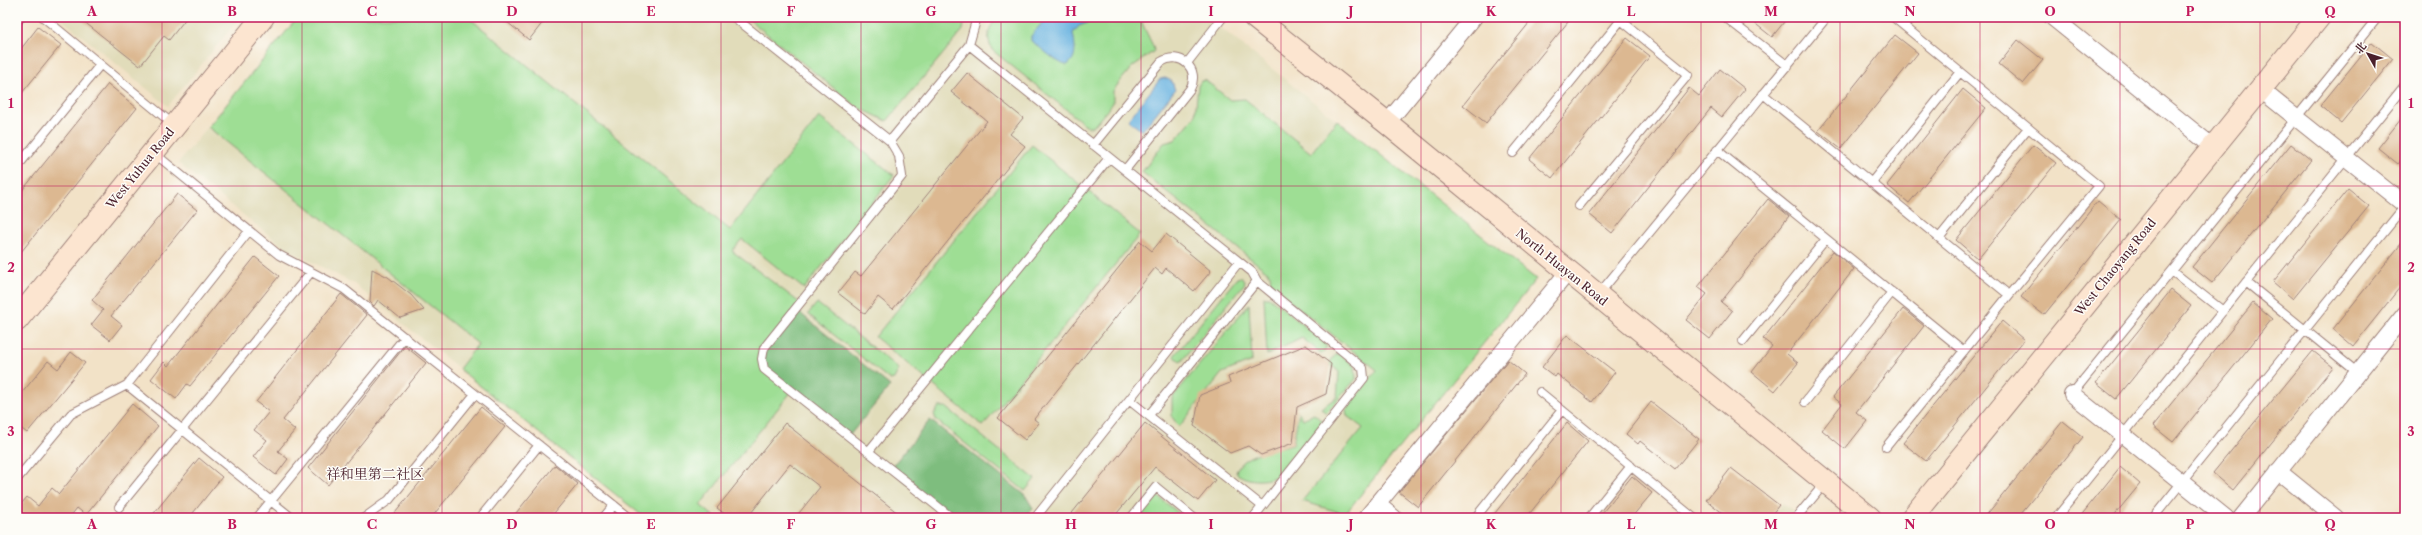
<svg xmlns="http://www.w3.org/2000/svg" width="2422" height="535" font-family="'Libre Caslon Text','Noto Serif SC',serif">
	<style>
		.built { fill: #e1dcba }
		.green { fill: #9ede94; stroke: #747e60 }
		.forest { fill: #7ebd7e; stroke: #646e54 }
		.water { fill: #68b2e0; stroke: #596886 }
		.building { fill: #dcb891 }
		.lines { fill: none; stroke-linecap: round; stroke-linejoin: round }
		.lane-casing { stroke: #9e8079; stroke-width: 10 }
		.street-casing { stroke: #9e8079; stroke-width: 18 }
		.secondary-casing { stroke: #9e8079; stroke-width: 24 }
		.lane { stroke: #fff; stroke-width: 8 }
		.street { stroke: #fff; stroke-width: 16 }
		.secondary { stroke: #fce5d0; stroke-width: 22 }
		.grid { fill: none; stroke: #c2185b; stroke-width: 1; stroke-opacity: 0.55 }
		.labels { text-anchor: middle; dominant-baseline: central; stroke-width: 3; stroke-linejoin: round; paint-order: stroke }
		.street-label { font-size: 12px; fill: #4a1f2b; stroke: #fdfcf7 }
		.quarter-label { font-size: 14px; fill: #4a1f2b; stroke: #fdfcf7 }
		.neatline { fill: none; stroke: #c2185b; stroke-width: 1.5 }
		.grid-label { font-size: 13px; text-anchor: middle; font-weight: bold; fill: #c2185b }
	</style>
	<rect width="100%" height="100%" fill="#fdfcf7"/>
	<filter id="ink" filterUnits="userSpaceOnUse"><feTurbulence type="fractalNoise" baseFrequency=".025" numOctaves="2"/><feDisplacementMap in="SourceGraphic" scale="8" xChannelSelector="R" yChannelSelector="G"/><feConvolveMatrix kernelMatrix="1 2 1 2 8 2 1 2 1" color-interpolation-filters="sRGB"/></filter>
	<filter id="wash" filterUnits="userSpaceOnUse"><feTurbulence type="fractalNoise" baseFrequency=".012" numOctaves="4" result="noise"/><feDisplacementMap in="SourceGraphic" scale="16" xChannelSelector="R" yChannelSelector="G"/><feGaussianBlur stdDeviation="0.9" result="paint"/><feColorMatrix in="noise" values="0 0 0 0 0 0 0 0 0 0 0 0 0 0 0 0 0 1.4 0 .05"/><feComposite in="paint" operator="in"/></filter>
	<g filter="url(#wash)">
		<rect width="100%" height="100%" fill="#f2e2c7"/>
		<path class="built" d="M59 17H240L168 106Z
			M298 17H1207L1536 279 1342 518H645L354 284 284 247 178 163Z
			M1783 503 1802 518H1770Z"/>
		<path class="green" d="M298 17H468L730 230 819 117 894 175 804 289 742 239 732 251 800 303 764 348 792 391 700 505 716 518H645L459 369 478 344 208 127Z
			M746 17H965L963 30 887 121 857 107Z
			M997 17H1139L1153 46 1154 51 1132 67 1122 79 1113 91V103L1093 127H1088L992 50C986 36 988 29 997 17Z
			M1205 80 1230 100 1245 99 1311 153 1337 120 1536 279 1345 514 1302 501 1363 428 1347 416 1346 410 1377 370 1271 286 1270 274 1142 172 1164 143 1175 140 1195 116 1198 86 1201 81Z
			M1032 145 1140 234 983 426 875 337Z
			M1241 277 1245 283 1181 362 1174 356 1237 278Z
			M1264 297H1269L1326 344V349L1322 354 1302 338 1267 355Z
			M817 303 899 369 894 379 890 380 808 314Z
			M1249 304 1252 361 1222 373 1179 427 1172 417V398Z
			M1339 354 1355 366 1356 379 1326 413 1321 408 1337 397 1339 372 1330 364C1331 359 1334 355 1339 354Z
			M939 407H946L1035 479 1025 491 936 420 934 414Z
			M1299 412 1303 419 1314 414 1323 421 1282 473C1270 482 1249 483 1236 473 1239 453 1277 449 1293 444Z
			M1156 495 1185 518H1138Z"/>
		<path class="forest" d="M795 309 890 386 849 436 764 369V348Z
			M930 420 1025 495 1033 508 1024 518H952L890 469Z"/>
		<path class="water" d="M1047 17H1103L1079 26 1073 33C1075 43 1078 59 1067 65 1059 65 1040 47 1031 41V36Z
			M1165 78 1172 81 1175 90 1142 131 1128 120 1160 79Z"/>
		<g id="blocks">
			<path class="building" d="M78 17H187L169 40 164 36 140 66Z
				M501 17H547L529 40Z
				M1534 17H1572L1486 123 1463 105Z
				M1747 17H1788L1772 37Z
				M38 27 61 45 17 99V54Z
				M1895 35 1918 53 1841 149 1818 131Z
				M1627 38 1650 56 1552 178 1529 159Z
				M2018 40 2043 60 2023 84 1999 64Z
				M2372 42 2393 59 2341 123 2320 106Z
				M1720 69 1745 89 1722 117 1711 108 1612 233 1589 214 1689 88 1699 96Z
				M967 73 1023 118 1010 134 1025 146 893 309 878 297 865 314 838 293 855 272 861 276 987 121 951 92Z
				M108 84 137 108 17 257V197Z
				M1963 89 1986 108 1909 203 1887 185Z
				M2405 114V156L2398 164 2378 148Z
				M2291 144 2311 160 2212 283 2192 267Z
				M2033 145 2056 163 1978 259 1956 240Z
				M2348 189 2369 206 2293 299 2273 282Z
				M177 194 197 210 111 316 122 325 110 340 91 325 103 310 92 300Z
				M1768 199 1789 216 1721 302 1732 311 1710 339 1686 320 1707 294 1698 287Z
				M2098 201 2121 220 2044 315 2021 297Z
				M1166 234 1211 271 1194 291 1166 268 1162 274 1155 268 1034 419 1039 423 1025 440 998 418 1140 241 1152 251Z
				M2405 239V281L2353 346 2333 329Z
				M1833 251 1854 269 1787 354 1798 363 1775 391 1752 372 1772 346 1763 339Z
				M255 257 279 276 190 386 187 384 176 399 151 379 164 362 168 366Z
				M372 269 388 277 411 295 424 310 400 318 378 300 374 306 370 302Z
				M2171 290 2191 306 2116 399 2096 383Z
				M341 294 367 315 283 420 295 430 278 451 288 459 276 475 253 457 267 440 254 430 269 412 256 402Z
				M2253 303 2272 319 2173 442 2153 426Z
				M1903 309 1924 326 1856 412 1867 421 1845 449 1822 430 1842 404 1833 397Z
				M2002 321 2024 340 1926 461 1903 443Z
				M1567 335 1615 372 1592 402 1557 374 1555 377 1542 367Z
				M1306 345 1331 364 1326 394 1297 407 1293 443 1261 455 1248 446 1230 453 1194 426 1200 395 1230 383 1228 377Z
				M405 346 426 363 328 485 308 468Z
				M2313 351 2333 367 2233 490 2213 473Z
				M71 352 85 363 27 433 17 425V399L48 361 58 369Z
				M1508 360 1525 374 1418 507 1399 492Z
				M1651 402 1699 439 1675 469 1640 441 1638 444 1626 434Z
				M132 404 158 426 86 515 77 508 69 518H17V509L27 497 38 506 52 488 59 494Z
				M481 407 505 427 431 518H391Z
				M2063 421 2083 437 2017 518H1984Z
				M785 423 904 518H795L820 487 790 464 747 518H730L717 508Z
				M1145 423 1215 480 1198 501 1155 467 1113 518H1068Z
				M1567 423 1588 441 1526 518H1491Z
				M199 458 222 477 189 518H150Z
				M555 465 578 484 550 518H512Z
				M2120 467 2140 484 2112 518H2079Z
				M1731 468 1779 505 1769 518H1729L1706 500Z
				M1632 476 1652 493 1631 518H1598Z"/>
		</g>
	</g>
	<g filter="url(#ink)">
		<use href="#blocks" fill-opacity="0" stroke="#9e8079" stroke-width="1"/>
		<g class="lines">
			<g class="lane-casing">
				<path id="lane" d="M43 17 174 125
					M734 17 890 141 899 156 902 176 764 348 762 359 764 369 952 518
					M977 17 969 45 1252 272 1257 281 1363 368 1364 378 1253 518
					M1725 17 1788 66
					M1893 17 2099 186 2009 295
					M17 22 21 17
					M1187 63 1223 17
					M1763 94 2009 295 1886 447
					M890 141 969 45
					M1093 145 1161 62C1180 50 1201 69 1190 89L1125 170
					M1717 150 1964 351
					M154 153 279 255 344 289 630 518
					M1513 153 1621 20
					M17 167 100 65
					M1871 183 1960 72
					M1579 206 1688 75 1617 17
					M1939 238 2028 128
					M2172 271 2223 311
					M2246 282 2358 373
					M1598 295 1827 17
					M1743 341 1826 239
					M127 385 292 518
					M1540 392 1694 518
					M2072 394 2378 17
					M1129 400 1262 506
					M1805 402 1892 292
					M1149 415 1257 281
					M868 452 1109 158
					M17 479 71 414 127 385 249 231
					M119 507 311 272
					M257 518 405 337
					M364 518 389 500 475 394
					M480 518 539 445
					M603 518 614 505
					M1035 518 1239 262
					M1131 518 1156 487 1194 518
					M1475 518 1562 410
					M1589 518 1631 466
					M1796 518 1825 483
					M2056 518 2405 85
					M2153 518 2405 206"/>
			</g>
			<g class="street-casing">
				<path id="street" d="M2052 17 2213 147
					M2260 89 2405 205
					M1387 123 1474 17
					M2072 394 2226 518
					M2278 471 2336 518
					M1377 504 1394 518
					M1366 518 1568 272
					M2241 518 2405 314"/>
			</g>
			<g class="secondary-casing">
				<path id="secondary" d="M1254 17 1387 123 1870 518
					M17 320 263 17
					M1912 518 2319 17"/>
			</g>
			<use href="#lane" class="lane"/>
			<use href="#street" class="street"/>
			<use href="#secondary" class="secondary"/>
		</g>
	</g>
	<path class="grid" d="M162 17V518M302 17V518M442 17V518M582 17V518M721 17V518M861 17V518M1001 17V518M1141 17V518M1281 17V518M1421 17V518M1561 17V518M1701 17V518M1840 17V518M1980 17V518M2120 17V518M2260 17V518M17 186H2405M17 349H2405"/>
	<g class="labels">
		<g class="street-label">
			<text transform="translate(140 168) rotate(-51)">West Yuhua Road</text>
			<text transform="translate(1562 267) rotate(39)">North Huayan Road</text>
			<text transform="translate(2115 267) rotate(-51)">West Chaoyang Road</text>
		</g>
		<g class="quarter-label">
			<text x="375" y="474">祥和里第二社区</text>
		</g>
	</g>
	<rect width="2422" height="535" fill="none" stroke="#fdfcf7" stroke-width="44"/>
	<g transform="translate(2368 54) rotate(309)" stroke="#fdfcf7" stroke-width="3" paint-order="stroke">
	<path d="M0-3L7 15L0 10L-7 15Z" fill="#4a1f2b"/>
	<text y="-6" font-size="11" font-weight="bold" text-anchor="middle" fill="#4a1f2b">北</text>
	</g>
	<rect x="22" y="22" width="2378" height="491" class="neatline"/>
	<g class="grid-label">
		<text x="92" y="16">A</text>
		<text x="232" y="16">B</text>
		<text x="372" y="16">C</text>
		<text x="512" y="16">D</text>
		<text x="651" y="16">E</text>
		<text x="791" y="16">F</text>
		<text x="931" y="16">G</text>
		<text x="1071" y="16">H</text>
		<text x="1211" y="16">I</text>
		<text x="1351" y="16">J</text>
		<text x="1491" y="16">K</text>
		<text x="1631" y="16">L</text>
		<text x="1771" y="16">M</text>
		<text x="1910" y="16">N</text>
		<text x="2050" y="16">O</text>
		<text x="2190" y="16">P</text>
		<text x="2330" y="16">Q</text>
		<text x="11" y="108">1</text>
		<text x="2411" y="108">1</text>
		<text x="11" y="272">2</text>
		<text x="2411" y="272">2</text>
		<text x="11" y="436">3</text>
		<text x="2411" y="436">3</text>
		<text x="92" y="529">A</text>
		<text x="232" y="529">B</text>
		<text x="372" y="529">C</text>
		<text x="512" y="529">D</text>
		<text x="651" y="529">E</text>
		<text x="791" y="529">F</text>
		<text x="931" y="529">G</text>
		<text x="1071" y="529">H</text>
		<text x="1211" y="529">I</text>
		<text x="1351" y="529">J</text>
		<text x="1491" y="529">K</text>
		<text x="1631" y="529">L</text>
		<text x="1771" y="529">M</text>
		<text x="1910" y="529">N</text>
		<text x="2050" y="529">O</text>
		<text x="2190" y="529">P</text>
		<text x="2330" y="529">Q</text>
	</g>
</svg>
